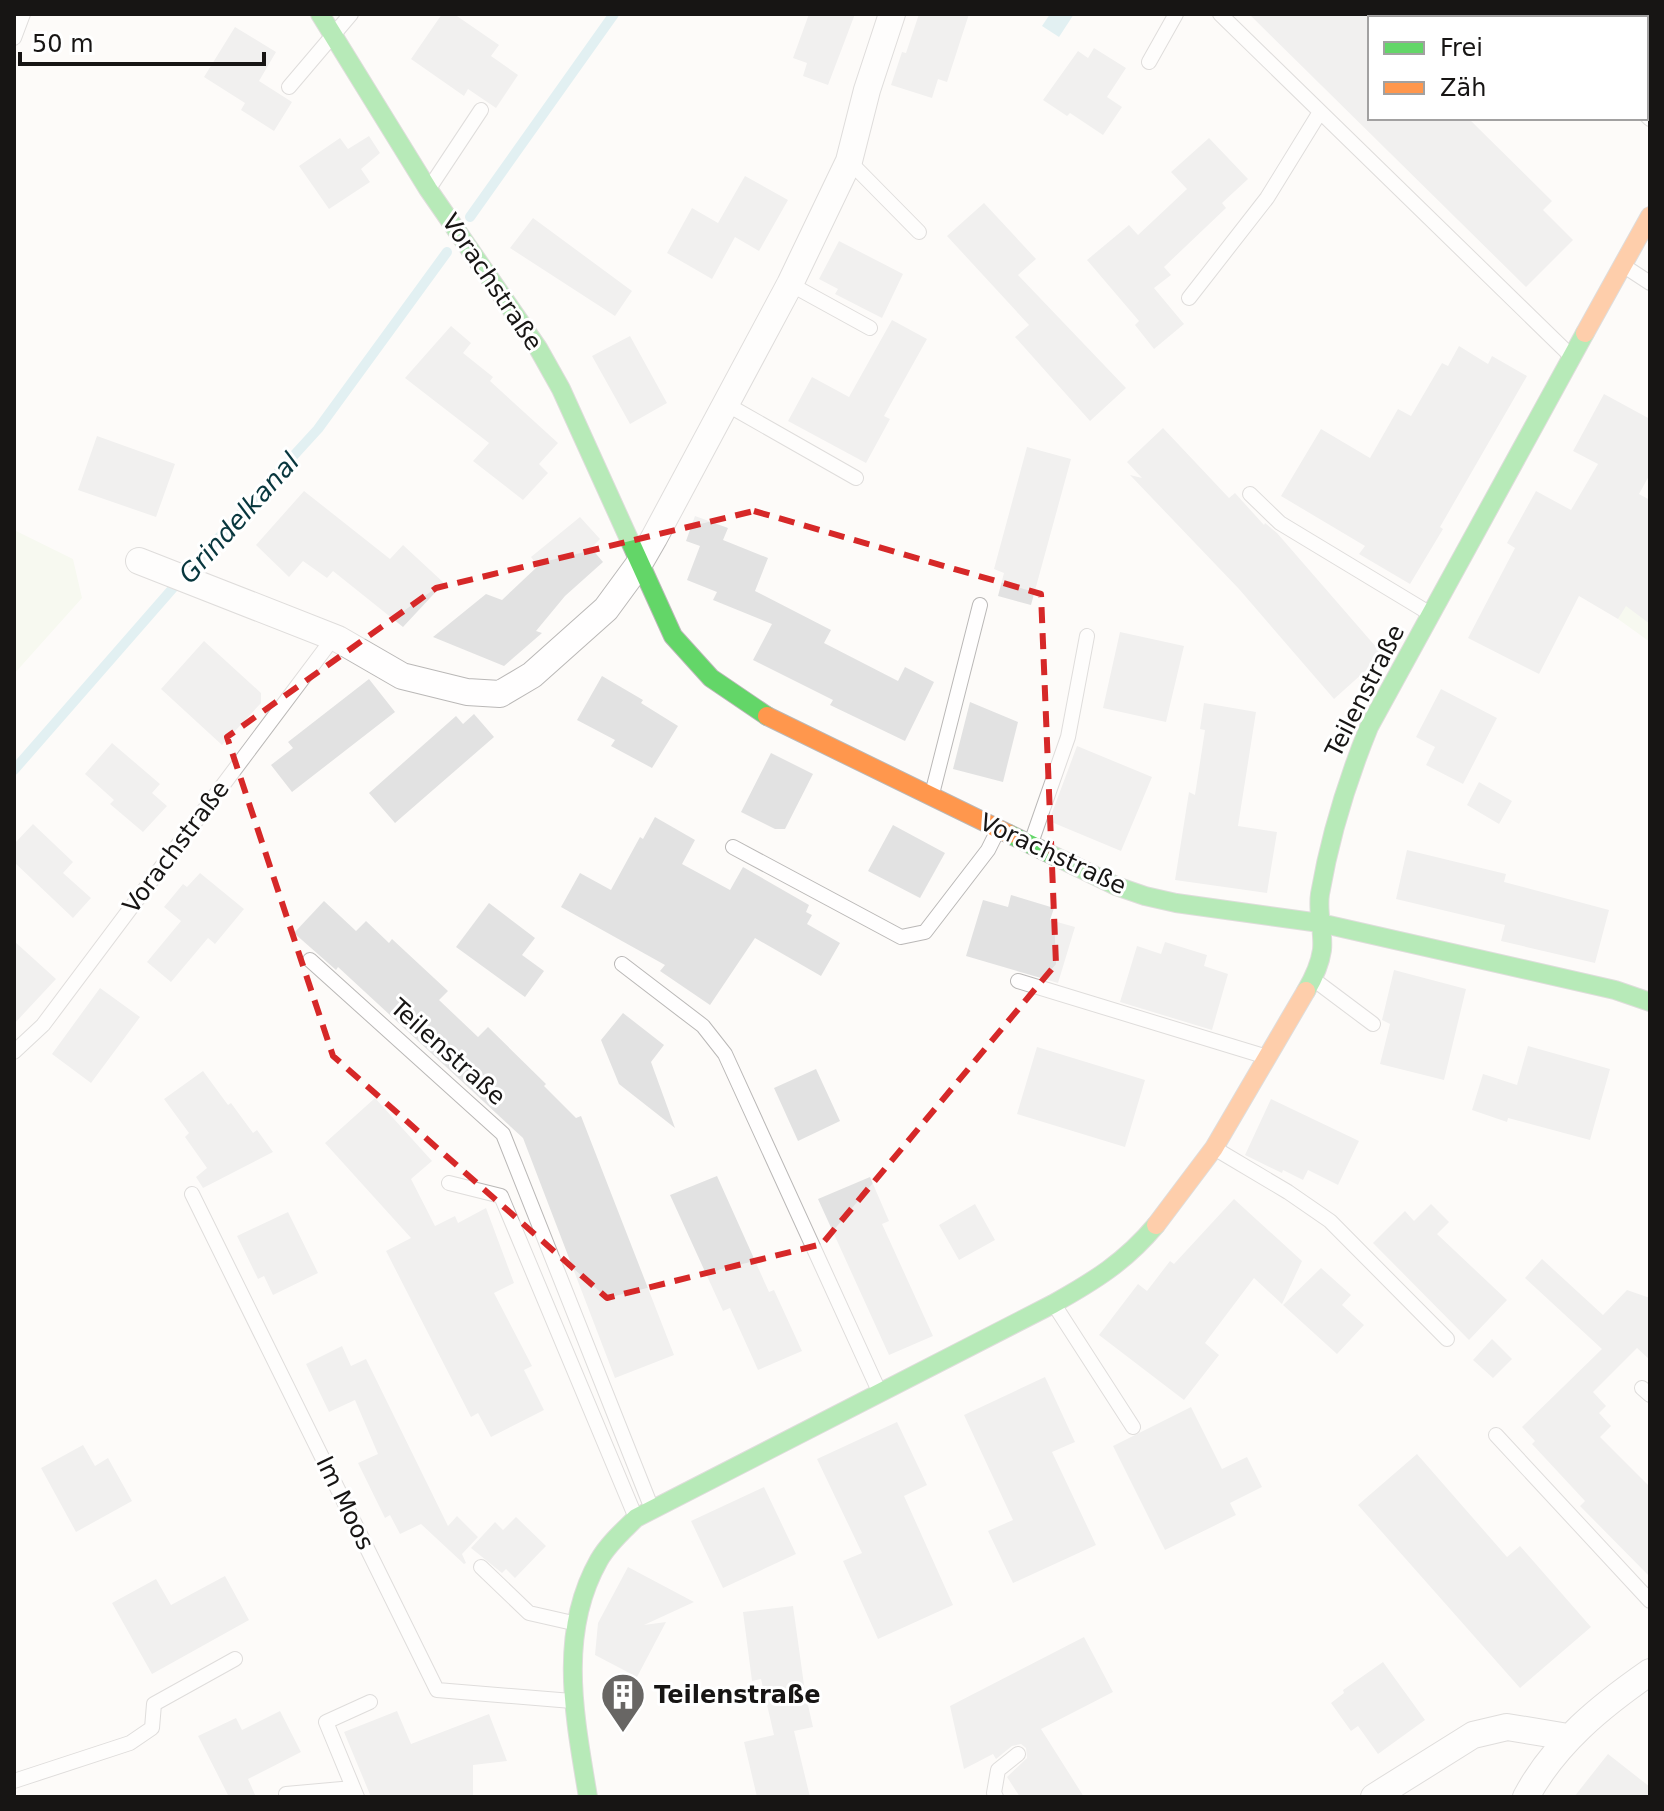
<svg xmlns="http://www.w3.org/2000/svg" width="1664" height="1811" font-family="'DejaVu Sans',sans-serif">
	<style>
		.green { fill: #eff6e4 }
		.water { fill: #c2e2e9 }
		.lines { fill: none; stroke-linecap: round; stroke-linejoin: round }
		.stream { stroke: #c2e2e9; stroke-width: 10 }
		.building { fill: #e2e2e2 }
		.lane-casing { stroke: #bab8b7; stroke-width: 16 }
		.street-casing { stroke: #bab8b7; stroke-width: 28 }
		.fast-casing { stroke: #bab8b7; stroke-width: 20 }
		.slow-casing { stroke: #bab8b7; stroke-width: 20 }
		.lane { stroke: #fffefe; stroke-width: 14 }
		.street { stroke: #fffefe; stroke-width: 26 }
		.fast { stroke: #63d668; stroke-width: 18 }
		.slow { stroke: #ff974d; stroke-width: 18 }
		.marked { fill: none; stroke: #d62828; stroke-width: 6; stroke-dasharray: 16 10; stroke-linejoin: round }
		.labels { text-anchor: middle; dominant-baseline: central; stroke-width: 6; stroke-linejoin: round; paint-order: stroke }
		.street-label { font-size: 24px; fill: #171514; stroke: #fff }
		.poi-label { font-size: 24px; font-weight: bold; fill: #171514; stroke: #fff; text-anchor: start }
		.water-label { font-size: 26px; font-style: italic; fill: #08373e; stroke: #fff }
	</style>
	<rect width="100%" height="100%" fill="#fdfbf9"/>
	<path class="green" d="M14 530 73 559 82 598 14 674Z
		M1650 560V642L1618 619Z"/>
	<path class="water" d="M1050 14H1074L1059 37 1042 26Z"/>
	<g class="lines">
		<path class="stream" d="M470 217 614 14
			M14 770 180 580 318 429 447 252"/>
	</g>
	<path class="building" d="M442 14H454L499 45 491 56 518 75 496 108 468 89 464 96 411 59Z
		M809 14H855L828 85 803 76 807 63 793 58Z
		M919 14H969L947 82 938 79 932 98 891 85 902 52 906 53Z
		M1249 14H1370V118H1468L1552 201 1543 210 1573 240 1526 287Z
		M235 27 276 52 259 81 292 102 274 131 241 110 245 103 204 77Z
		M1094 48 1126 68 1107 97 1122 107 1103 135 1070 113 1067 116 1043 100 1078 51 1088 58Z
		M369 136 380 153 361 169 370 182 329 209 299 166 340 138 348 149Z
		M1209 138 1248 179 1222 203 1226 208 1164 267 1171 275 1154 288 1184 324 1154 349 1135 325 1139 321 1087 260 1129 225 1138 235 1187 189 1171 172Z
		M745 176 788 200 759 251 735 237 712 279 667 253 692 208 718 223Z
		M984 203 1036 259 1018 275 1126 388 1090 421 1015 337 1029 325 947 236Z
		M533 218 632 291 615 316 510 248Z
		M839 241 903 274 882 318 835 294 838 289 819 279Z
		M892 320 927 339 884 416 890 419 866 463 788 421 812 377 849 397Z
		M451 326 471 343 463 353 493 377 490 381 558 443 539 464 548 473 523 500 473 461 489 443 405 378Z
		M630 336 667 403 630 424 592 356Z
		M1459 346 1488 364 1492 356 1527 376 1440 527 1443 529 1410 584 1359 554 1365 546 1281 496 1321 429 1370 458 1398 409 1411 416 1442 363 1448 366Z
		M1604 394 1650 419V474L1639 494 1650 500V624L1626 606 1618 619 1579 596 1539 674 1468 638 1515 548 1507 543 1536 491 1571 510 1598 464 1573 451Z
		M1163 428 1229 498 1235 493 1264 525 1265 523 1277 533 1383 655 1334 699 1239 589 1130 475 1142 478 1127 462Z
		M97 436 175 464 156 517 78 490Z
		M1027 447 1071 459 1031 605 998 596 1004 573 994 569Z
		M304 491 390 559 403 545 444 583 403 627 333 571 327 578 303 561 289 577 256 545Z
		M695 516 728 528 723 540 768 558 755 591 831 630 824 643 898 681 905 667 934 682 905 741 830 705 833 700 753 660 772 624 713 600 717 592 687 580 700 546 686 541Z
		M580 517 600 539 591 548 603 562 565 596 536 631 542 633 504 666 433 637 486 594 502 600 538 566 531 557Z
		M1120 632 1184 646 1166 722 1103 708Z
		M204 641 261 693V703L222 745 161 689Z
		M602 676 643 700 641 703 678 726 652 768 611 746 615 740 577 720Z
		M369 679 395 712 292 792 271 765 293 748 288 742Z
		M1441 689 1497 718 1463 784 1426 765 1435 747 1416 737Z
		M970 702 1018 722 1003 782 953 769Z
		M1204 703 1256 712 1238 826 1277 832 1267 893 1175 880 1189 792 1195 795 1205 730 1200 729Z
		M474 714 494 737 395 823 369 793 456 716 463 724Z
		M112 743 160 784 152 793 167 806 143 832 110 804 114 800 85 774Z
		M1077 746 1152 777 1121 851 1049 821Z
		M771 753 813 774 785 829H775L741 812Z
		M1479 782 1512 801 1499 824 1467 805Z
		M655 817 695 840 682 864 730 890 743 867 809 905 806 912 812 915 807 924 840 943 821 976 755 938 710 1005 660 971 665 965 561 907 580 873 611 890 640 837 643 839Z
		M33 824 73 862 63 873 91 898 73 918 14 862V844Z
		M893 825 945 853 920 898 868 871Z
		M1407 850 1506 874 1504 882 1609 910 1595 963 1501 941 1505 925 1396 899Z
		M200 873 244 909 215 944 208 938 171 982 147 962 181 921 164 907 183 884 187 887Z
		M1011 895 1054 908 1050 920 1075 927 1058 983 966 956 983 900 1008 907Z
		M324 901 356 931 366 921 389 943 392 939 448 991 439 1000 478 1037 488 1027 546 1084 544 1086 576 1118 581 1116 674 1355 615 1378 523 1138 338 967 336 970 294 933Z
		M489 903 535 938 522 955 544 971 525 997 456 947Z
		M14 941 56 979 14 1024Z
		M1165 942 1207 955 1204 966 1228 974 1212 1030 1120 1002 1137 946 1161 954Z
		M1394 970 1466 989 1444 1080 1380 1064 1390 1024 1382 1020Z
		M100 988 140 1017 91 1083 52 1054Z
		M623 1013 664 1045 651 1062 675 1128 619 1084 601 1040Z
		M1528 1046 1610 1069 1590 1140 1508 1118 1507 1122 1472 1110 1483 1074 1517 1085Z
		M1037 1047 1145 1080 1125 1147 1017 1114Z
		M816 1069 840 1121 798 1141 774 1088Z
		M203 1071 228 1105 231 1103 253 1133 257 1130 273 1152 203 1188 196 1177 207 1168 185 1137 189 1133 164 1099Z
		M375 1098 432 1161 411 1179 435 1226 455 1216 458 1223 486 1208 514 1283 494 1293 532 1366 524 1370 544 1410 491 1437 478 1413 471 1417 386 1251 411 1238 325 1143Z
		M1271 1099 1359 1141 1338 1185 1308 1170 1303 1180 1283 1170 1282 1173 1245 1155Z
		M717 1176 769 1292 774 1290 802 1351 758 1370 730 1308 723 1311 670 1195Z
		M870 1177 889 1221 882 1224 933 1336 889 1355 818 1199Z
		M1234 1199 1302 1261 1282 1304 1254 1278 1205 1343 1219 1355 1184 1400 1099 1335 1138 1284 1147 1291 1170 1261 1174 1264Z
		M975 1204 995 1240 959 1260 939 1225Z
		M1431 1204 1449 1222 1437 1234 1507 1300 1469 1340 1373 1243 1405 1211 1414 1221Z
		M288 1212 318 1273 273 1295 264 1276 258 1279 237 1236Z
		M1542 1259 1603 1315 1627 1290 1650 1298V1360L1637 1348 1593 1392 1606 1406 1599 1413 1611 1426 1600 1437 1650 1487V1577L1580 1506 1585 1501 1532 1444 1535 1441 1522 1427 1602 1349 1525 1278Z
		M1321 1268 1351 1295 1342 1305 1364 1325 1337 1354 1283 1305Z
		M1492 1339 1512 1359 1493 1378 1473 1360Z
		M342 1346 351 1366 366 1359 448 1526 457 1516 478 1537 462 1554 466 1563 464 1564 421 1524 400 1534 390 1515 385 1518 358 1463 378 1454 355 1400 329 1412 306 1364Z
		M1045 1377 1075 1442 1052 1452 1096 1545 1013 1583 988 1531 1013 1520 964 1415Z
		M1191 1407 1222 1469 1247 1457 1262 1487 1230 1503 1236 1515 1165 1550 1113 1446Z
		M897 1422 927 1485 904 1496 953 1605 878 1639 843 1561 862 1553 817 1459Z
		M83 1445 95 1466 108 1458 132 1501 76 1532 41 1468Z
		M1417 1454 1507 1557 1520 1546 1591 1627 1520 1688 1358 1505Z
		M764 1487 796 1554 723 1588 691 1521Z
		M516 1517 546 1546 515 1578 506 1569 502 1573 471 1548 495 1522 503 1530Z
		M628 1567 694 1602 644 1625 666 1622 637 1677 595 1655 598 1623Z
		M225 1576 249 1620 152 1674 112 1603 156 1579 171 1605Z
		M793 1606 805 1692 813 1727 794 1731 810 1797H757L744 1742 774 1735 761 1679 752 1681 743 1612Z
		M1084 1637 1113 1692 1041 1729 1084 1797H1020L1007 1777 1027 1758 1026 1748 1021 1744 1012 1746 996 1759 993 1754 964 1769 950 1706Z
		M1383 1662 1425 1720 1378 1754 1358 1726 1351 1731 1331 1703 1344 1693 1343 1690Z
		M280 1711 301 1752 248 1779 256 1797H229L198 1736 236 1718 242 1730Z
		M397 1711 411 1744 489 1714 507 1761 473 1765V1797H371L344 1732Z
		M1608 1754 1650 1787V1797H1574Z"/>
	<g class="lines">
		<g class="lane-casing">
			<path id="lane" d="M1220 14 1572 357
				M1495 18 1499 14
				M14 38 23 14
				M1149 62 1176 14
				M289 87 351 14
				M1646 115 1650 119
				M849 161 919 232
				M430 187 481 110
				M1624 266 1650 283
				M790 284 870 328
				M1189 298 1267 198 1320 112
				M726 404 856 478
				M1250 494 1280 523 1429 613
				M932 794 980 605
				M1031 843 1068 737 1087 636
				M733 847 901 937 925 932 988 850 997 832
				M310 960 503 1134 652 1509
				M622 964 703 1026 725 1054 879 1391
				M1313 979 1373 1024
				M1018 981 1267 1057
				M14 1052 43 1025 334 637
				M1214 1148 1288 1192 1330 1221 1447 1339
				M449 1183 501 1196 636 1518
				M192 1194 437 1690 572 1701
				M1055 1306 1133 1427
				M1642 1388 1650 1395
				M1496 1435 1650 1601
				M481 1567 529 1613 573 1623
				M14 1781 130 1743 152 1728 154 1704 235 1659
				M286 1794 353 1788
				M357 1797 326 1722 370 1702
				M996 1797 994 1793 998 1770 1018 1754"/>
		</g>
		<g class="street-casing">
			<path id="street" d="M139 561 338 639 402 676 467 692 500 694 532 675 606 609 639 564 654 538 790 284 849 161 867 90 892 14
				M1374 1797 1473 1735 1507 1727 1568 1737
				M1526 1797C1555 1743 1601 1706 1650 1672"/>
		</g>
		<g class="fast-casing">
			<path id="fast" d="M320 14 428 189 538 348 561 389 673 636 711 678 767 716
				M1009 834 1116 886 1145 896 1176 903 1320 923 1615 990 1650 1002
				M1306 991C1313 979 1320 964 1322 950 1324 932 1317 913 1320 894 1330 836 1347 781 1369 727L1585 333
				M588 1797C575 1718 557 1634 599 1560 608 1544 623 1531 636 1518L1053 1304C1094 1281 1125 1262 1156 1225"/>
		</g>
		<g class="slow-casing">
			<path id="slow" d="M1585 333 1650 216
				M767 716 1009 834
				M1156 1225 1214 1148 1306 991"/>
		</g>
		<use href="#lane" class="lane"/>
		<use href="#street" class="street"/>
		<use href="#fast" class="fast"/>
		<use href="#slow" class="slow"/>
	</g>
	<path d="M0 0H1664V1811H0ZM754 511 1041 594 1056 964 822 1244 607 1298 333 1056 227 737 436 588Z" fill="#fdfbf9" fill-opacity=".55" fill-rule="evenodd"/>
	<path class="marked" d="M754 511 1041 594 1056 964 822 1244 607 1298 333 1056 227 737 436 588Z"/>
	<defs>
		<g id="building-pin" transform="scale(2.3)"><path d="M0 17L-7.5 6A9.5 9.5 0 1 1 7.5 6Z" fill="#686664" stroke="#fff"/><path d="M-4-6H4V6H1V3H-1V6H-4ZM-2.5-4.3h1.7v1.8h-1.7ZM.8-4.3h1.7v1.8H.8ZM-2.5-1h1.7V.8h-1.7ZM.8-1h1.7V.8H.8Z" fill="#fff"/></g>
	</defs>
	<g fill-rule="evenodd">
		<use href="#building-pin" x="623" y="1695"/>
	</g>
	<g class="labels">
		<g class="street-label">
			<text transform="translate(492 282) rotate(56)">Vorachstraße</text>
			<text transform="translate(1365 691) rotate(-63)">Teilenstraße</text>
			<text transform="translate(176 847) rotate(-53)">Vorachstraße</text>
			<text transform="translate(1053 854) rotate(25)">Vorachstraße</text>
			<text transform="translate(448 1052) rotate(42)">Teilenstraße</text>
			<text transform="translate(345 1503) rotate(64)">Im Moos</text>
		</g>
		<g class="poi-label">
			<text x="654" y="1695">Teilenstraße</text>
		</g>
		<g class="water-label">
			<text transform="translate(239 518) rotate(-48)">Grindelkanal</text>
		</g>
	</g>
	<rect width="1664" height="1811" fill="none" stroke="#171514" stroke-width="32"/>
	<rect x="1368" y="16" width="280" height="104" fill="#ffffff" stroke="#a2a1a1" stroke-width="2"/>
	<rect x="1384" y="42" width="40" height="12" fill="#63d668" stroke="#a2a1a1" stroke-width="2"/>
	<text x="1440" y="56" font-size="24" fill="#171514">Frei</text>
	<rect x="1384" y="82" width="40" height="12" fill="#ff974d" stroke="#a2a1a1" stroke-width="2"/>
	<text x="1440" y="96" font-size="24" fill="#171514">Zäh</text>
	<path d="M20 52v12h244v-12" fill="none" stroke="#171514" stroke-width="4"/>
	<text x="32" y="52" font-size="24" fill="#171514" stroke="#ffffff" stroke-width="6" paint-order="stroke">50 m</text>
</svg>
